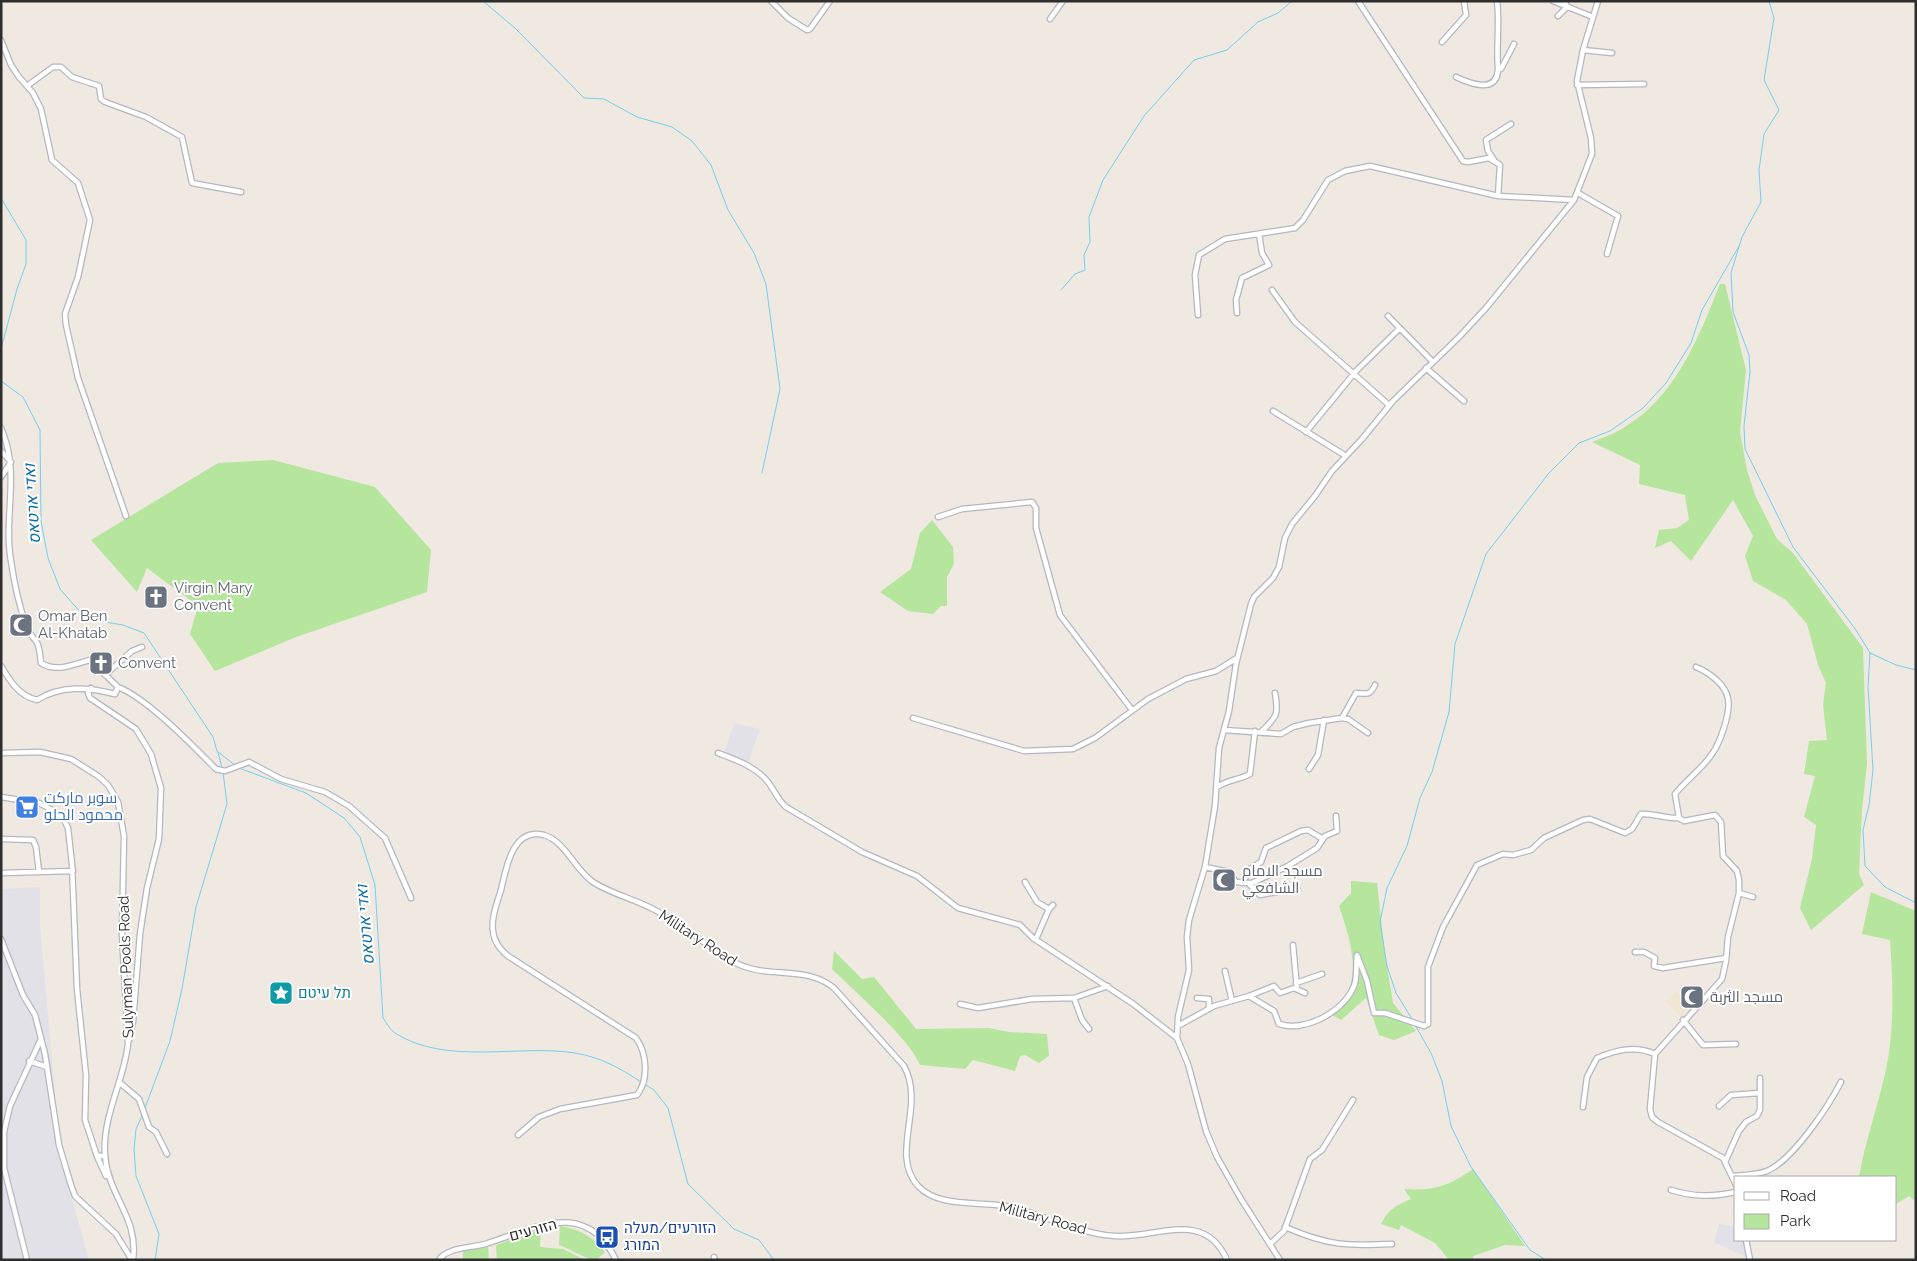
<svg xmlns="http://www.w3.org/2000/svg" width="1917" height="1261" font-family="Raleway,Cairo,Heebo,sans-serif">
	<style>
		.industrial { fill: #e3e1e8 }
		.education { fill: #f0e6d1 }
		.green { fill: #b6e59e }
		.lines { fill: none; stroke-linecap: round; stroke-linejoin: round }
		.stream { stroke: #75cff0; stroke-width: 1 }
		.minor-casing { stroke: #b4b7c1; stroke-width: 7 }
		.minor { stroke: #fff; stroke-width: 4.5 }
		.labels { text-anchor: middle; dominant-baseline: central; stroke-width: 4; stroke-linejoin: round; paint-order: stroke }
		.worship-label { font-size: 15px; fill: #5b616d; stroke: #fff; text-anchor: start }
		.shop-label { font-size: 15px; fill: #366cbe; stroke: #fff; text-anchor: start }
		.street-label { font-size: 15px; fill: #2e2e2e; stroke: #fff }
		.culture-label { font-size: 15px; fill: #0d838f; stroke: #fff; text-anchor: start }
		.transit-label { font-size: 15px; fill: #164399; stroke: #fff; text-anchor: start }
		.water-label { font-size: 16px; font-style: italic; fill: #0d6fa3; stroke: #fff }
	</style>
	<rect width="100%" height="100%" fill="#efe9e1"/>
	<path class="industrial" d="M734 723 760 729 747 766 724 753Z
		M40 887V925L55 1094 51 1123 89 1260H1V889Z
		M1719 1224 1736 1227V1240H1744L1746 1257 1714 1242Z"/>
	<path class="education" d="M1677 992 1690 1006 1682 1017 1665 1001Z"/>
	<path class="green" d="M1720 284H1725L1746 370 1740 432 1747 470 1755 495 1777 539 1793 553 1863 648 1867 764 1862 810 1859 874 1864 885 1811 930 1800 908 1812 859 1816 825 1804 817 1815 776 1804 774 1809 741 1827 740 1823 705 1826 683 1818 665 1807 624 1786 600 1753 581 1745 556 1753 536 1733 500 1691 561 1671 541 1655 548 1659 530 1677 528 1689 520 1685 495 1639 484 1640 465 1592 442C1601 438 1611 435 1620 430 1675 399 1698 339 1720 284Z
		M273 460 375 487 431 550 427 592 296 637 215 671 190 634 198 606 147 568 137 592 91 540 218 463Z
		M932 520 953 547 954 564 947 577V606H941L933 614 908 611 880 592 911 569 920 533Z
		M1351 881 1377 883 1385 954 1393 1003 1416 1031 1394 1040 1379 1035 1366 998 1341 1020 1332 1015C1337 1009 1342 1003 1346 996 1361 969 1348 933 1339 906L1351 893Z
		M1871 892 1916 911V1202L1909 1196 1896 1204V1177H1859C1865 1142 1877 1109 1885 1074 1895 1031 1893 983 1890 940L1862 934Z
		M834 951 862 979 874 977 916 1029 989 1028 1009 1032 1047 1034 1049 1056 1039 1063 1025 1055 1020 1056 1015 1071 973 1060 965 1069 920 1065C910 1039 854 991 832 969Z
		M1473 1169 1525 1246 1505 1245 1473 1256V1260H1449L1435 1243 1401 1225 1399 1230 1381 1224C1388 1210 1396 1205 1411 1199L1404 1189C1434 1191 1449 1186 1473 1169Z
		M560 1226C579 1229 594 1237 605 1252 602 1255 598 1259 595 1260 590 1261 566 1247 559 1245Z
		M541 1229 540 1247 563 1249 585 1260H497L496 1245Z
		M488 1245 489 1260H463V1251Z"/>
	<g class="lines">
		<path class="stream" d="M483 1 516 29 584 98 604 99 637 117 672 127 692 141 711 165 728 210 754 253 766 284 780 389 762 473
			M1769 1 1774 18 1764 80 1779 110 1764 134 1759 170 1761 202 1742 237 1731 273 1733 312 1749 355 1750 372 1744 426 1745 449 1793 547 1856 630 1870 653 1868 686 1873 770 1869 805 1863 830 1865 866 1885 887 1916 903
			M1 198 26 240V264L17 289 1 349
			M1061 290 1075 274 1085 270 1084 255 1090 242 1089 217 1103 180 1144 116 1194 60 1227 50 1258 22 1278 13 1292 1
			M1 381 23 397 40 430 41 521 48 558 60 589 82 614 105 622 123 625 144 633 213 737 217 751 236 766
			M1870 653 1896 665 1916 670
			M218 752 222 768
			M239 768 306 793 344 818 360 837 375 885 383 1018C386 1022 390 1030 395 1033 446 1066 519 1044 575 1053 600 1057 620 1068 641 1082
			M1412 1019 1396 993 1387 966 1380 922 1387 888 1407 846 1420 798 1432 772 1449 712 1455 644 1486 554 1549 473 1579 443 1610 431 1643 408 1666 383 1691 343 1702 310 1739 246
			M1415 1025 1431 1053 1442 1081 1451 1126 1471 1167 1530 1250 1546 1260
			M644 1084 654 1090 668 1108 688 1184 734 1229 759 1240 774 1260
			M145 1108 170 1041 182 989 196 907 227 804 223 772
			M143 1114 136 1129 134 1149 136 1176 159 1234 155 1260"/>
		<g class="minor-casing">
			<path id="minor" d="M771 1 788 18 807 30 810 29 830 1
				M1358 1 1463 161 1468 162 1489 158 1500 165 1498 196
				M1497 1C1500 24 1496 46 1498 69H1501L1514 44
				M1553 1 1593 17
				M1558 16 1567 7 1565 1
				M1050 19 1063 1
				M1 40 11 65 19 77 33 93 41 109 52 160 78 183 90 220 78 277 65 314 66 325 78 378 126 516
				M1442 42 1466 15 1464 1
				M1583 50 1612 53
				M1456 77C1471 84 1497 94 1498 69
				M1577 85 1644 84
				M27 86 53 67H61L72 77 99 86 101 99 105 102 146 117 182 137 192 183 241 192
				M1494 160 1488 151 1486 140 1511 124
				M1578 193 1618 216 1607 254
				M1272 290 1295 322 1389 405
				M1237 313 1236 300 1242 278 1269 265 1262 253 1259 234
				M1198 315 1195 275 1199 255 1225 239 1295 228 1303 220 1328 180 1345 171 1370 166 1498 196 1574 200
				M1388 316 1432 361
				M1426 368 1464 401
				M1273 411 1346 456
				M1 428C21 473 3 516 11 561 14 582 19 605 26 625 28 632 31 635 36 641 40 646 40 657 41 663 57 673 74 664 90 660L118 687 115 694C88 687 61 685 37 700 19 696 10 681 1 666
				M1306 432 1356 371 1399 329
				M1 451 11 462 1 477
				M938 517 962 509 1032 502 1036 508V528L1060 615 1132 710
				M1696 667C1708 672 1726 684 1728 699 1731 712 1720 743 1712 754 1702 769 1686 780 1675 794L1679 818 1684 821 1715 815 1721 822 1723 856 1737 871 1739 880V893L1728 937 1726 961 1722 979 1655 1054 1650 1109 1652 1117 1658 1122 1723 1158 1736 1185
				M105 675 132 651 142 647
				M118 687C148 699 192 745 216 769L225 771 249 762 281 779 325 792 349 806 385 838 411 898
				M91 688 88 693 90 698 136 729 151 754 161 788 159 839 147 888 140 934 133 1022 129 1040
				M913 718 1024 751 1073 749 1095 738 1148 699 1186 679 1216 671 1237 658
				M1342 718 1356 693C1367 693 1369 697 1375 685
				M1224 730 1281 734 1293 727 1309 723 1342 718 1348 719 1368 733
				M1261 732C1277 717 1279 714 1275 693
				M1 753 40 752 71 759 98 776 108 785 118 802 124 836 122 934 128 1044C124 1081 102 1116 105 1155 108 1197 139 1217 133 1260
				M718 753C736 760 755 766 768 782 775 791 777 799 786 807L862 852 917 876 958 908 1020 925 1033 938 1132 1003 1177 1038
				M1309 769 1318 755 1324 720
				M1217 787C1227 780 1239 780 1250 774L1255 731
				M1 797 39 803 54 811 64 820 68 828 72 864 77 989 86 1075 85 1120 96 1153 98 1156H105
				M1 839 33 840 36 847 39 872
				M1205 867 1229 872 1236 882 1252 883 1288 866 1317 848 1325 836 1337 831 1336 816
				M1 873 73 871
				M1025 882 1037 902 1049 909
				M1242 883 1251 868 1261 862 1266 848 1301 831 1308 830 1323 839
				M1249 884 1260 895 1297 888
				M1739 893 1753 897
				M1 939 23 995 35 1015 45 1054 59 1145 71 1185 75 1196 116 1234 132 1260
				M1036 939 1049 909 1053 905
				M1293 945 1297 989
				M1635 952H1644L1655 958 1654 966 1663 968 1726 958
				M1225 971 1232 1001
				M1296 983 1322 974
				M1249 996 1274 986 1280 993 1294 988 1305 993
				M1074 998 1082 1020 1089 1029
				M1197 998 1209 999V1009
				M960 1004 978 1008 1032 999 1074 998 1108 986
				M1683 1020 1703 1045 1736 1044
				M1178 1026 1214 1006 1249 996 1274 1011 1279 1024C1306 1033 1347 1010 1355 983 1357 974 1356 964 1357 955L1367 981 1374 1013H1385L1424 1026 1428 1024V967L1443 927 1477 865 1503 854 1513 855 1531 850 1544 838 1583 820 1590 819 1625 833 1632 829 1641 814C1654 813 1666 819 1679 818
				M29 1061 47 1067
				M119 1082 139 1099 149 1127 156 1132 167 1154
				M1719 1106 1731 1095 1760 1093
				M1583 1107 1587 1077 1597 1058C1616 1050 1635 1045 1655 1054
				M518 1135 539 1117 560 1109 637 1095C649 1080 647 1053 636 1038L508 956C500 949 494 942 493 931 491 918 497 903 501 890 506 869 512 827 544 835 565 841 575 870 593 882 611 894 635 899 655 910 682 925 707 946 734 962 766 980 805 964 834 988L904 1066C926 1106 889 1154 918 1186 939 1208 978 1201 1005 1206 1042 1213 1078 1234 1115 1236 1156 1239 1204 1208 1227 1260
				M96 1154 106 1176
				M1725 1162 1739 1131 1746 1122 1757 1116 1760 1110V1078
				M1732 1176C1743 1175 1757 1175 1767 1171 1793 1160 1828 1107 1841 1082
				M1671 1190C1694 1197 1712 1197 1736 1192
				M1285 1227C1329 1246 1346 1246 1392 1244
				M1746 1240 1750 1260
				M1270 1244 1284 1231 1310 1159 1322 1150 1353 1100
				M714 1257 715 1260
				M27 1260 4 1168V1132L10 1106 41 1039
				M439 1260C447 1247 471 1248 485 1244 534 1229 585 1197 616 1260
				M1280 1260 1241 1199 1217 1157 1206 1131 1188 1064 1177 1038 1178 1017 1189 970 1187 937 1189 920 1205 867 1215 806 1219 748 1229 711 1236 664 1251 604 1254 597 1273 578 1279 567 1285 538 1292 524 1315 496 1332 471 1362 439 1393 401 1459 337 1486 308 1574 200 1592 154 1591 138 1577 81 1583 50 1598 1"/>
		</g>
		<use href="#minor" class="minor"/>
	</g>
	<defs>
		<g id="church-square" transform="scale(1.25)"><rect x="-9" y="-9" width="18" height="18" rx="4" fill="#6b7280" stroke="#fff"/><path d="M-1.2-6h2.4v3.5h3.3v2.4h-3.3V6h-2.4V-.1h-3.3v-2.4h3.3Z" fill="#fff"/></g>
		<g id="mosque-square" transform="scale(1.25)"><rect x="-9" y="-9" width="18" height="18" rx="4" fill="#6b7280" stroke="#fff"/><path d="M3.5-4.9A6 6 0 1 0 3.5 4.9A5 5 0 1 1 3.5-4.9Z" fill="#fff"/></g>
		<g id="supermarket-square" transform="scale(1.25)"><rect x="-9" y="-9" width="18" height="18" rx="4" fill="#3f7fe0" stroke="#fff"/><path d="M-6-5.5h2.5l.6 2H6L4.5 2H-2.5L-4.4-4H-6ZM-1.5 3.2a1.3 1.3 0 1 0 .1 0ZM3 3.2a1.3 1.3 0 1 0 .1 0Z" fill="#fff"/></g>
		<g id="sight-square" transform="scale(1.25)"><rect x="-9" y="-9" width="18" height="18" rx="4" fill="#0f9aa8" stroke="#fff"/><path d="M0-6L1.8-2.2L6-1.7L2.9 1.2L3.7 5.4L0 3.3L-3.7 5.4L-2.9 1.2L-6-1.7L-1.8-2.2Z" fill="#fff"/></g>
		<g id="bus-square" transform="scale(1.25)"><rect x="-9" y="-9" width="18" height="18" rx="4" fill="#1a4fb4" stroke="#fff"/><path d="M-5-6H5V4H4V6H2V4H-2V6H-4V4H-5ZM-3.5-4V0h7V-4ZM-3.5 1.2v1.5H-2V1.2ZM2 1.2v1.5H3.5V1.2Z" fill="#fff"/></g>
	</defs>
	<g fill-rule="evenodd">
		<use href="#church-square" x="156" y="597"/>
		<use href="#mosque-square" x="21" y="625"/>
		<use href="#church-square" x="101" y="663"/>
		<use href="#supermarket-square" x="27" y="807"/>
		<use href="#mosque-square" x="1224" y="880"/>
		<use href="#sight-square" x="281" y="993"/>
		<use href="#mosque-square" x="1692" y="997"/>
		<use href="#bus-square" x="607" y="1237"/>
	</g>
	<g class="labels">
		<g class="worship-label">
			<text x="174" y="588">Virgin Mary<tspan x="174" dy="17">Convent</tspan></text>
			<text x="38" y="616">Omar Ben<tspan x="38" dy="17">Al-Khatab</tspan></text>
			<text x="118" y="663">Convent</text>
			<text x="1242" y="871">مسجد الامام<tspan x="1242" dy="17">الشافعي</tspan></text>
			<text x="1710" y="997">مسجد الثربة</text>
		</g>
		<g class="shop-label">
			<text x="44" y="798">سوبر ماركت<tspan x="44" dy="17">محمود الحلو</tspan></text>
		</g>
		<g class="street-label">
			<text transform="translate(698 938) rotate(33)">Military Road</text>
			<text transform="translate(126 967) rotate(-92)">Sulyman Pools Road</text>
			<text transform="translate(1043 1218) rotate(15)">Military Road</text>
			<text transform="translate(533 1230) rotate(-15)">הזורעים</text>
		</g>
		<g class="culture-label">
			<text x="298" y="993">תל עיטם</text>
		</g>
		<g class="transit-label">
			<text x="624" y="1228">הזורעים/מעלה<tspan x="624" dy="17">המורג</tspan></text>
		</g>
		<g class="water-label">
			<text transform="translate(32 504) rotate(-94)">ואדי ארטאס</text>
			<text transform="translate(365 925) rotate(-95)">ואדי ארטאס</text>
		</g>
	</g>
	<rect width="1917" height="1261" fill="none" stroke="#2e2e2e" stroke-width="5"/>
	<rect x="1734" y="1176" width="162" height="65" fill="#ffffff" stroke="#ababab"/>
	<rect x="1744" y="1192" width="25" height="8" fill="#ffffff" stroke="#ababab"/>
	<text x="1780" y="1201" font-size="15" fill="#2e2e2e">Road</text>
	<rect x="1744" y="1214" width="25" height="15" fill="#b6e59e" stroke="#ababab"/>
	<text x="1780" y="1226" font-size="15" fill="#2e2e2e">Park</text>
</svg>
